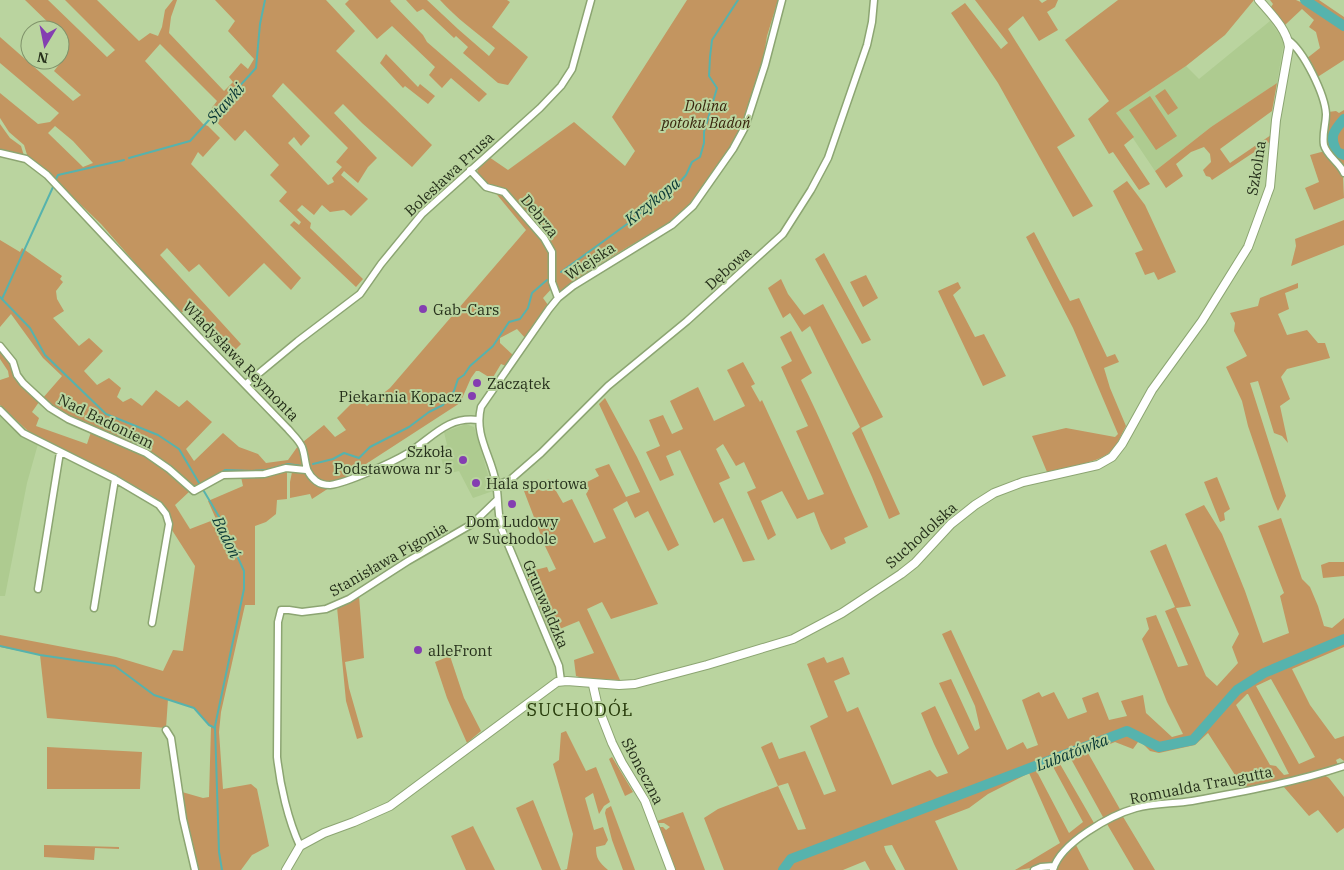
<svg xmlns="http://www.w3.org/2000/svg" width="1344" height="870" font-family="'IBM Plex Serif',serif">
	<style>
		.built { fill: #aecb90 }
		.green { fill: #c39560; fill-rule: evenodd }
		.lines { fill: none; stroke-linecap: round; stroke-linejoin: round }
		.stream { stroke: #56b3ad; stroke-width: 2 }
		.river { stroke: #56b3ad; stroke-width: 10 }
		.minor-casing { stroke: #8ca572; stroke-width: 9 }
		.tertiary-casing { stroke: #8ca572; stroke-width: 10 }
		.minor { stroke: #fff; stroke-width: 6 }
		.tertiary { stroke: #fff; stroke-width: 8 }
		.poi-dot { fill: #843eb1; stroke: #bad49f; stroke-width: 2 }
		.labels { text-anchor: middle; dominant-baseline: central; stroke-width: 4; stroke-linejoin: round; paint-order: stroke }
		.park-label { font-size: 15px; font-style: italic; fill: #39250d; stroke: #bad49f }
		.street-label { font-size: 15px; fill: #26301b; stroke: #bad49f }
		.poi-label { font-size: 15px; fill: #26301b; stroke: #bad49f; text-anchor: start }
		.water-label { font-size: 16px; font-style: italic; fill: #083634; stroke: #bad49f }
		.quarter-label { font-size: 18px; letter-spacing: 1px; fill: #273b0a; stroke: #bad49f }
	</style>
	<rect width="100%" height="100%" fill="#bad49f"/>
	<path class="built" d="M1270 21 1284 41 1277 83 1211 127 1155 171 1116 113 1186 66 1199 79Z
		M0 416 23 437 38 444 27 483 5 596H0Z
		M466 424 474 427 493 491 473 498 459 471 446 474 438 449 447 445 444 432Z"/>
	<path class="green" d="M25 0H48L107 57 115 50 65 0H97L139 41 150 33 158 36 162 27 165 10 173 0H177L171 17 169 33 224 91 233 82 229 77 241 63 248 69 254 59 228 31 235 21 215 0H326L355 31 336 51 432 145 412 167 362 123 343 104 334 113 377 158 368 167 358 183 344 171 341 175 368 199 351 216 344 210 330 212 322 205 314 215 302 205 297 210 311 223 310 228 363 279 356 287 290 225 294 221 299 225 301 222 279 201 287 192 270 175 279 165 245 130 235 141 208 113 217 101 160 44 145 61 203 124 208 126 220 138 203 157 198 152 191 164 301 278 291 290 264 263 229 297 199 264 189 272 167 248 160 255 241 344 235 350 190 306 180 314 101 224 49 174 28 158 24 145 9 132 0 118V93L38 124 50 122 59 113 0 63V37L73 101 81 95 54 71 64 58 60 55V49L67 40 60 34V30H56ZM283 83 348 148 336 162 342 167 332 178 334 182 328 185 288 143 294 137 301 146 310 136 272 96ZM55 126 73 141 93 163 83 167 48 133Z
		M349 0H391L390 1 423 35 427 42 487 94 479 102 451 78 442 88 429 75 435 67 392 26 377 39 345 4Z
		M406 0H427L458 29 489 56 495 48C476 32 456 18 440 0H507L510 2 492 27 528 57 508 85 498 83 463 53 468 47 456 36 454 38 423 9 417 12Z
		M687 0H778L767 36 762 67 740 130 728 153 701 190 685 209 670 222 596 266 558 294 554 286 543 298 548 305 526 339 517 329 500 338V343L513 355 506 366 501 364 492 379 479 371H476L471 378 460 403 312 499 310 494 290 498V482L292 472 296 473 292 466 265 471 221 473 196 488 192 487 176 472 63 414 42 399 62 376 43 358 11 314 0 327V240L20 252 22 248 62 276 60 279 63 282 56 291 57 299 64 311 53 318 79 346 89 338 103 351 84 371 97 385 109 378 121 388 117 397 123 402 131 398 142 406 156 390 179 407 187 400 212 422 186 449 194 461 223 433 239 447 258 454 266 463 288 460 298 446 324 425 335 437 346 430 337 418 358 397 367 406 390 388 526 230 489 185C481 184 476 176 478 168L489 157 508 170 574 122 625 166 635 151 612 117Z
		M975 0H1039L1042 3 1047 0H1058L1055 7 1047 12 1058 30 1039 41 1023 16 1008 29 1075 136 1057 147 1093 206 1073 217 998 83 951 13 965 3 1001 49 1008 43Z
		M1118 0H1254L1225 35 1186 66 1116 113 1134 137 1124 145 1150 184 1139 190 1113 152 1109 154 1088 119 1109 101 1065 40Z
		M1270 0H1296L1312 7 1314 3 1308 0H1319L1344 17V60L1316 78 1306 59 1320 48 1316 32 1309 27 1314 20 1302 9 1285 25 1271 7 1273 4Z
		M386 54 418 87 420 84 435 96 428 104 405 86 403 88 380 63Z
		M1277 83 1272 111 1220 149 1230 163 1271 135V141L1212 180 1210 177 1206 176 1203 170 1211 162 1210 154 1204 147 1191 152 1176 164 1183 176 1166 188 1155 171 1211 127Z
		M1165 89 1178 108 1168 115 1155 96Z
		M1150 96 1177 136 1156 150 1129 110Z
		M1344 110V169L1325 142 1328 112 1336 111 1339 113Z
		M0 124 10 138 21 146 24 156 0 149Z
		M1325 151 1343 177 1344 198 1314 210 1305 188 1319 182 1310 155Z
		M1127 181 1145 205 1176 272 1158 280 1154 272 1145 275 1135 253 1143 250 1113 191Z
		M1344 220V245L1291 266 1296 246 1295 239Z
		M1034 232 1070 301 1079 298 1107 357 1115 354 1119 362 1104 368 1110 388 1126 426C1121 435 1117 446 1109 453 1094 464 1065 467 1047 472L1032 436 1066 428 1115 437 1118 434 1073 328 1026 237Z
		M824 253 871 340 862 344 815 259Z
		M866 275 878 298 863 307 850 282Z
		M781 279 788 294 804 315 823 304 880 411 883 417 861 428 900 514 889 519 872 477 852 433 860 427 810 326 802 332 790 313 783 318 768 288Z
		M958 282 961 288 953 295 975 337 984 334 1006 376 983 386 938 291Z
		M1298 283V288L1285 293 1289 309 1278 314 1287 335 1307 330 1318 343H1325L1330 358 1287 369 1281 377 1290 399 1280 406 1288 443 1282 436 1274 433 1258 381 1250 383 1286 496 1278 511 1273 499 1248 426 1242 401 1226 367 1247 356 1234 331 1235 323 1230 313 1258 306 1260 298Z
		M791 331 812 373 801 380C825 428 845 478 868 527L844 538 846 543 831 550 821 531 814 512 797 519 782 491 761 501 776 535 768 540 747 492 756 488 744 462 736 466 723 444 716 449 730 478 719 483 755 560 743 562 723 518 714 523 680 450 666 456 674 475 660 481 646 452 660 446 649 420 663 415 672 434 683 429 670 401 698 387 714 421 745 406 727 370 743 362 755 384 751 386 760 402 762 400 808 500 824 494 796 431 808 426 781 367 792 361 780 337Z
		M0 349 10 361 21 384 39 402 32 412 39 418 36 426 87 444 91 432 140 452 175 476 190 491 175 505 190 529 216 519 208 501 243 486 241 477 287 471V499L277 500 276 514 266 522 255 526V605H245L221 712 219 732 223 789 251 784 257 789 269 846 252 855 241 870H197L185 819 182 792 203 798 209 797 211 727 194 708 168 699 166 728 47 718 40 655 0 647V635L116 657 163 671 173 650 183 651 195 566 170 527 162 505 155 498 121 478 37 436 28 431 0 405V380L9 377 8 371 0 359Z
		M605 398 637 457 679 545 668 551 648 511 635 518 627 501 613 509 658 604 611 619 602 602 587 609 620 680 585 679 576 676 574 660 594 653 579 621 550 633 527 577 529 576 527 572 547 567 549 572 556 569 545 546 524 491 549 479 563 503 572 499 594 543 606 538 586 494 588 491 585 483 599 476 595 469 609 464 626 497 640 492 599 404Z
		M1217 477 1230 509 1224 513 1225 520 1220 522 1204 482Z
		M1204 505 1222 534 1245 591 1263 643 1289 633 1280 596 1284 593 1258 526 1281 518 1302 579 1310 587 1318 606 1324 626 1332 628 1344 618V647L1292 669 1310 705 1335 739 1344 736V761L1340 758 1336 760 1338 765 1295 778 1244 789 1208 733 1195 745 1159 753 1150 751 1142 743 1138 742 1133 749 1115 742 1088 753 1121 811C1099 825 1066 840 1052 863 1039 865 1027 870 1015 870L1060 843 1029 773 988 794 969 808 935 821 958 870H905L892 845 884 846 886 852 896 870H870L865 861 843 870H724L704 818 718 809 778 786 761 747 772 742 779 759 805 751 824 795 836 791 810 726 828 717 807 664 824 657 827 663 843 657 850 674 834 681 847 712 858 707 892 785 930 770 937 777 948 773 934 744 921 713 935 706 958 755 969 748 939 683 951 679 975 731 980 728 975 706 942 634 951 630 1007 750 1023 742 1027 749 1038 745 1022 700 1039 692 1042 697 1054 692 1068 719 1087 712 1082 698 1098 692 1109 720 1127 716 1121 701 1143 695 1146 713 1172 737 1183 734 1167 702 1142 639 1149 629 1146 618 1156 615 1178 667 1188 665 1165 611 1175 607 1150 551 1166 544 1191 606 1176 608 1206 676 1217 686 1238 663 1232 647 1239 634 1185 514ZM1271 679 1315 757 1299 764 1256 686ZM1247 694H1248L1289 774 1284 775 1276 766 1270 765 1236 705ZM1071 759 1103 817 1094 823 1060 764ZM1051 763 1083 822 1069 833 1036 770ZM788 783 806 829 798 830 778 786Z
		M1329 562H1344V576L1323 578 1321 565Z
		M359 596 364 658 345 662 349 688 363 737 357 739 346 701 337 607Z
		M450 656 464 698 481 731 467 743 447 698 435 662Z
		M566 731 586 771 596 767 610 802 604 806 599 814 593 793 585 798 594 830 603 827 608 840 605 845 596 847C596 859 599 862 608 870H564L567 869 573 834 553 764 559 760 561 733Z
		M47 747 142 752 140 789H47Z
		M612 757 633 792 625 796 609 759Z
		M1324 775 1329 778 1344 797V828L1337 833 1318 810 1309 816 1283 786Z
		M533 800 561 870H542L516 808Z
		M611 806 635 870H623L612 840 605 813 606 809Z
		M683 812 705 870H674L659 830V827H663L666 830 670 827 664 823H658L657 821Z
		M1122 815 1155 870H1134L1107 824Z
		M473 826 495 870H466L451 836Z
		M44 845 119 847V849L95 848 94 860 44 857Z
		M1076 845 1089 870H1056L1059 861Z"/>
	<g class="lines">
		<path class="stream" d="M129 158 190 141 256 68 260 24 265 0
			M56 179 58 175 124 160
			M561 272 634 219 654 200 679 183 686 175 692 162 700 157 704 143V132L717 88 709 76 710 57 712 40 738 0
			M0 297 30 328 45 355 106 414 158 435 179 449 221 520 244 571V589L215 726 219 852 222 870
			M2 299 53 187
			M313 464 333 459 344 453 359 458 370 447 409 427 429 412 443 405 454 391 458 379 464 375 470 366 493 346 509 322 520 319 528 308 532 293 547 280
			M221 473 225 470 252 471 267 470 288 464 302 466
			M0 646 40 655 115 666 154 695 194 708 209 725 215 728"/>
		<path class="river" d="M1305 0 1344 26
			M1344 119C1333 132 1329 136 1337 152L1344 155
			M783 870 791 859 1127 731 1159 747 1193 740 1237 690 1264 673 1344 639"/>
		<g class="minor-casing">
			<path id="minor" d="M1288 40C1304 51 1325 95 1326 114 1326 124 1322 135 1324 145 1327 156 1339 162 1344 173
				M0 153 26 159 47 175 198 336 288 429C293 435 299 440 302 447 307 460 303 471 316 481 320 484 325 485 330 485 347 483 393 462 408 453 432 438 447 416 478 420
				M470 170 486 187 504 192 544 238 552 252V282L558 298
				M0 346 13 362 17 375 23 383 50 408 68 419 146 453 169 469 194 491 223 475 264 474 286 468 306 470
				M246 384 298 341 360 294 381 264 422 214 540 108 561 86 572 69 591 0
				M0 410 23 433 115 479 159 505 166 514 169 524 152 623
				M497 485 510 480 541 453 608 386 687 321 783 234 811 190 828 158 867 45 872 22 874 0
				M38 589 60 452
				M94 608 115 479
				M561 681 559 666 502 530C497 514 499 499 496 483 491 455 474 436 481 407L549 309 558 298 573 286 672 225 693 206 733 149 745 127 765 65 782 0
				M166 730 171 738 183 819 195 870
				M300 846C288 820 280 785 277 757L278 622 281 610H289L302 612 326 609 349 599 408 561 472 524 497 500
				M1034 870 1041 867 1054 866
				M1053 870C1060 843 1111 815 1136 808 1154 803 1174 804 1192 801 1242 792 1296 782 1344 766"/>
		</g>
		<g class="tertiary-casing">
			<path id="tertiary" d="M593 685 598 707 612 743 622 763 645 801 671 870
				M286 870 300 846 324 833 354 822 390 806 557 682 567 681 619 685 635 684 707 665 793 639 842 613 901 574 915 563 951 524 975 505 994 493 1023 482 1098 465 1112 457 1122 444 1152 390 1202 321 1248 247 1270 187 1276 120 1289 47C1287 29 1270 13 1259 0"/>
		</g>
		<use href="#minor" class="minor"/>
		<use href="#tertiary" class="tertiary"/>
	</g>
	<g class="poi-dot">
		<circle cx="423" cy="309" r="5"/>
		<circle cx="477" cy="383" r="5"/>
		<circle cx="472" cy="396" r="5"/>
		<circle cx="463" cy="460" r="5"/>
		<circle cx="476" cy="483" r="5"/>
		<circle cx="512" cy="504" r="5"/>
		<circle cx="418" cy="650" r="5"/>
	</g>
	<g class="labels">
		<g class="park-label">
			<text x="706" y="105">Dolina<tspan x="706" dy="17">potoku Badoń</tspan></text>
		</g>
		<g class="street-label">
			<text transform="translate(1256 168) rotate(-81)">Szkolna</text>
			<text transform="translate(449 174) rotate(-43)">Bolesława Prusa</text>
			<text transform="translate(540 216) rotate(51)">Debrza</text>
			<text transform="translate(590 261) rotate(-33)">Wiejska</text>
			<text transform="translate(728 268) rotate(-42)">Dębowa</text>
			<text transform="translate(241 361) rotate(46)">Władysława Reymonta</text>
			<text transform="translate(106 421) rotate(26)">Nad Badoniem</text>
			<text transform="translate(921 535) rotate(-42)">Suchodolska</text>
			<text transform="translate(388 559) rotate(-30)">Stanisława Pigonia</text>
			<text transform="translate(546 604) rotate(67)">Grunwaldzka</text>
			<text transform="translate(643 771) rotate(62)">Słoneczna</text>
			<text transform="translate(1201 785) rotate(-11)">Romualda Traugutta</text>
		</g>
		<g class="poi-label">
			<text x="433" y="309">Gab-Cars</text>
			<text x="487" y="383">Zaczątek</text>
			<text x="462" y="396" text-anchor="end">Piekarnia Kopacz</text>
			<text x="453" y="451" text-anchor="end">Szkoła<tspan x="453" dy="17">Podstawowa nr 5</tspan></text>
			<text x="486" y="483">Hala sportowa</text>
			<text x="512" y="521" text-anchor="middle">Dom Ludowy<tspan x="512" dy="17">w Suchodole</tspan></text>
			<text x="428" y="650">alleFront</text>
		</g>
		<g class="water-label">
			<text transform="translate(225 103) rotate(-48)">Stawki</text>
			<text transform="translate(652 201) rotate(-39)">Krzykopa</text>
			<text transform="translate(227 537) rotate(64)">Badoń</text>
			<text transform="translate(1072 752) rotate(-21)">Lubatówka</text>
		</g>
		<g class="quarter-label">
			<text x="580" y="709">SUCHODÓŁ</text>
		</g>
	</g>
	<g transform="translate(45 45) rotate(190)"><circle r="24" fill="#bad49f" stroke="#7f926a"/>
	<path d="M0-4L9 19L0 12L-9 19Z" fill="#843eb1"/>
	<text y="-8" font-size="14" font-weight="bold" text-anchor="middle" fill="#26301b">N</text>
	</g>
</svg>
